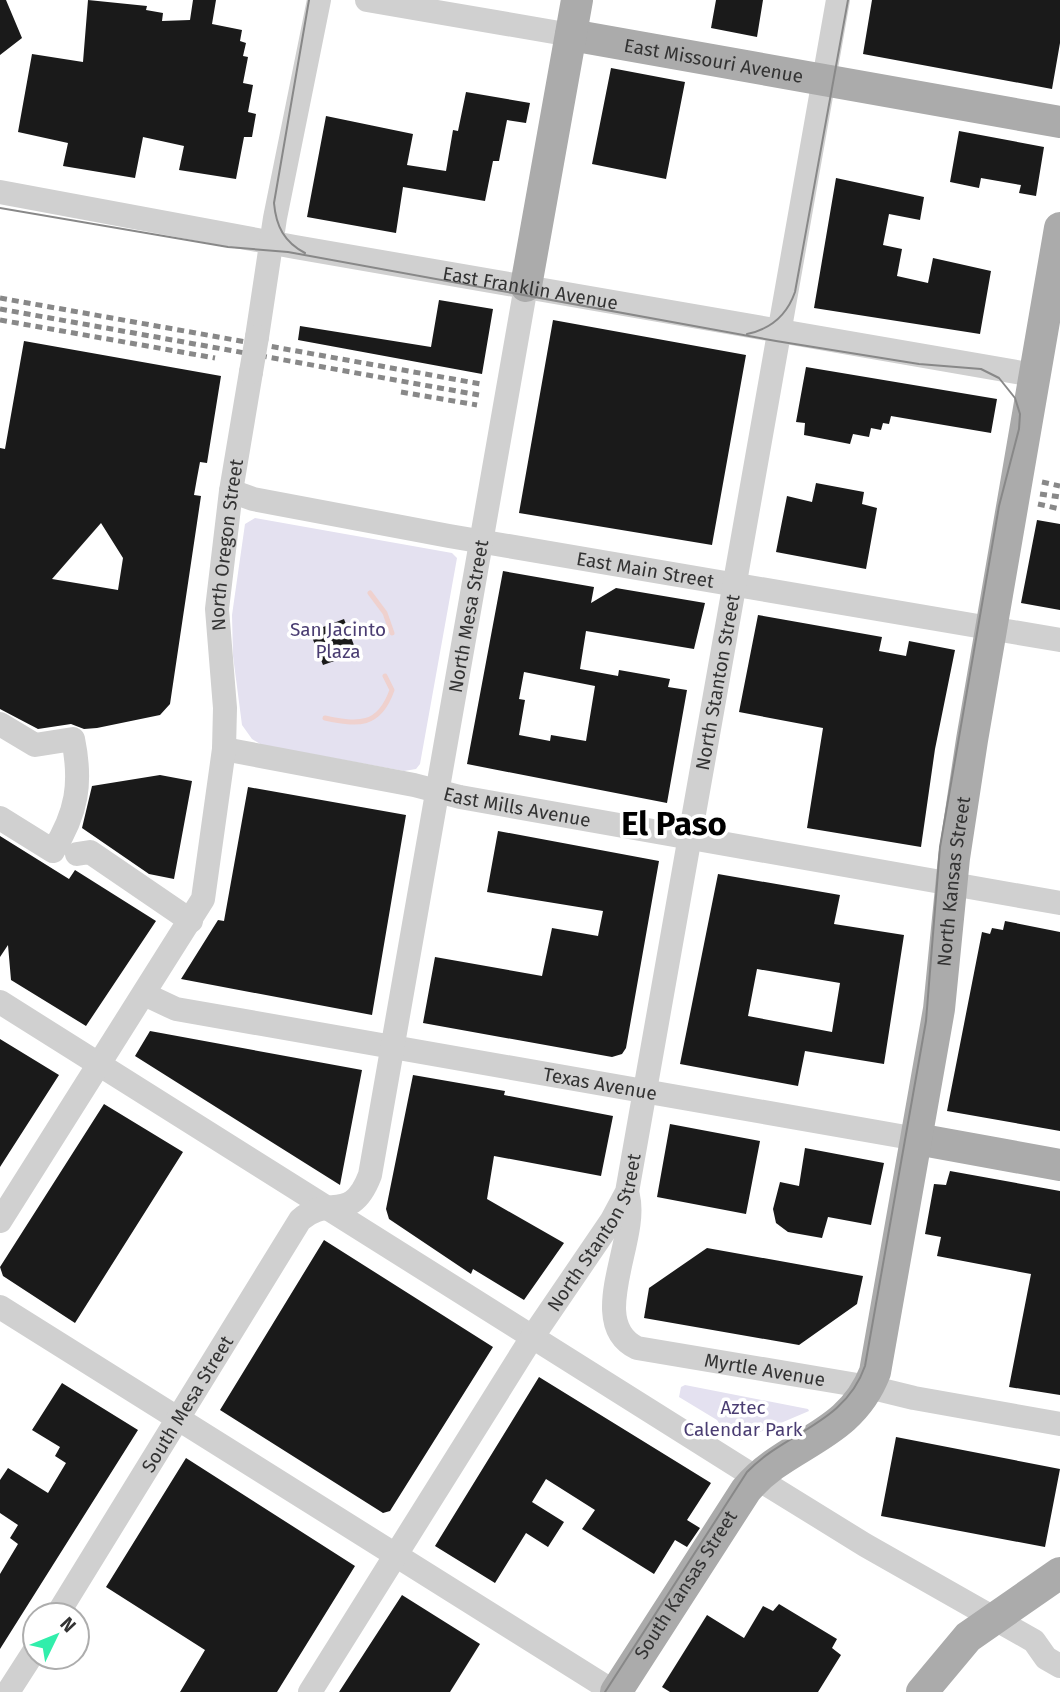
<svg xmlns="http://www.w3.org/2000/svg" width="1060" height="1692" font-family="'Fira Sans',sans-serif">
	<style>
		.green { fill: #e4e1f0 }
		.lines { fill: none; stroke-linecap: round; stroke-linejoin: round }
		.stream { stroke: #efd1ce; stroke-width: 5 }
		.building { fill: #1a1a1a; fill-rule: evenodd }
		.minor { stroke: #d0d0d0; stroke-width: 24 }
		.major { stroke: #ababab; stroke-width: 32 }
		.tram { stroke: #888; stroke-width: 2 }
		.rail { stroke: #888; stroke-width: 5; stroke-dasharray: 7 5; stroke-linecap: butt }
		.minor-bridge { stroke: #d0d0d0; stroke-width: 24 }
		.labels { text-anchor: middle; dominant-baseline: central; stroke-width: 7; stroke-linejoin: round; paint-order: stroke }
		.street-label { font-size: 19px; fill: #333; stroke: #fff }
		.park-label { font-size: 19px; fill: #4a3d72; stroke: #fff }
		.town-label { font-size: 33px; font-weight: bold; fill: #000; stroke: #fff }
	</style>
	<rect width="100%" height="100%" fill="#fff"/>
	<path class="green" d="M255 518 452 553 457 558 420 764 416 769 404 771 262 745 252 739 242 725 233 656 232 615 245 524Z
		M685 1385 808 1409 809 1411 741 1440 723 1429 717 1420 679 1397 681 1387Z"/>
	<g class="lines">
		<path class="stream" d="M370 593 385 613 392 633
			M325 718C358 725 379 727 392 690L385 676"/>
	</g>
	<path class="building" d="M0 0H6L22 38 0 55Z
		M88 0 147 6 146 10 163 13 162 21 190 20 193 0H216L212 24 242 30 240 41 246 43 243 56 248 57 243 83 253 85 248 112 256 114 252 137H244L236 179 179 170 184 146 143 137 135 178 63 166 68 143 18 132 32 54 83 62Z
		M716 0H763L757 37 711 28Z
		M872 0H1060V43L1052 89 863 54Z
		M611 68 685 82 666 179 592 164Z
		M466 92 530 103 526 123 507 120 499 161H493L485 201 403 187 396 233 307 217 326 116 413 134 407 165 446 171 453 130 458 131Z
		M959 131 1044 147 1036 196 1019 193 1021 185 981 178 979 188 950 182Z
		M836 178 924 197 920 220 889 214 883 245 902 249 897 276 928 283 933 258 991 271 980 334 814 308Z
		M439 300 493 309 482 374 298 340 300 326 431 347Z
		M553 320 746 355 712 545 519 513Z
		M24 341 221 376 207 463 200 462 197 478 194 495 201 496 170 704 160 715 97 728 84 729 71 724 38 729 0 709V448L5 449ZM101 523 123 558 118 590 52 579Z
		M806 367 997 399 991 433 891 416 889 424 883 423 881 430 871 428 869 437 853 434 850 444 804 435 805 423 796 422Z
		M816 483 864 492 862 504 877 508 866 569 776 552 787 496 812 502Z
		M1037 520 1060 524V610L1021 603Z
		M503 571 594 587 591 603 616 588 705 603 694 649 586 631 580 669 618 676 619 670 670 679 668 687 687 690 667 803 467 764ZM524 672 595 686 586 741 551 735 550 741 519 735 525 700 519 699Z
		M758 615 882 637 879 651 906 656 909 641 955 650 935 749 921 847 807 828 823 728 739 712Z
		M344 619 357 653 323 665 310 632Z
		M160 775 192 781 174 879 149 874 82 828 92 786Z
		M248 787 406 815 372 1015 181 979 218 920 224 921Z
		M498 831 659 861 626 1048 622 1054 612 1057 423 1023 435 957 542 976 552 928 598 936 603 911 487 892Z
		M0 836 69 879 75 870 156 921 86 1026 11 980 8 945 0 957Z
		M718 874 840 895 834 924 904 935 884 1064 805 1051 798 1086 680 1064ZM757 969 840 983 832 1032 748 1016Z
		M1005 921 1060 932V1131L947 1111 982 932 990 934 992 928 1003 930Z
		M150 1031 362 1070 340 1185 135 1056Z
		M0 1039 59 1075 0 1167Z
		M413 1075 505 1091 504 1095 613 1116 601 1176 494 1156 487 1199 564 1243 524 1300 473 1269 471 1274 389 1219 386 1209Z
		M104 1104 183 1152 75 1323 3 1276 0 1267Z
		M670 1124 760 1141 746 1214 657 1197Z
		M805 1148 884 1163 871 1225 828 1217 822 1238 788 1232 776 1223 773 1209 780 1182 799 1186Z
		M950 1171 1060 1191V1395L1009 1387 1031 1274 937 1256 941 1237 925 1234 934 1184 946 1185Z
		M324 1240 493 1347 390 1511 383 1513 220 1410Z
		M707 1248 863 1276 857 1304 799 1345 644 1318 649 1288Z
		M539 1377 711 1483 687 1520 700 1528 687 1547 675 1540 654 1574 582 1529 595 1510 546 1479 532 1502 564 1522 548 1547 526 1533 495 1583 435 1546Z
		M62 1383 138 1430 0 1649V1574L18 1544 10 1538 18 1525 0 1513V1480L8 1468 48 1493 66 1463 55 1456 60 1447 32 1430Z
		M896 1437 1060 1469 1045 1547 881 1516Z
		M186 1458 355 1566 277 1692H180L205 1650 106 1587Z
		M402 1595 480 1644 450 1692H339Z
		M779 1604 837 1639 832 1648 841 1655 818 1692H670L662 1687 707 1615 744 1638 763 1606 773 1611Z"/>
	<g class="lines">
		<g class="minor">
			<path d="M367 0 571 35"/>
			<path id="s1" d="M0 192 295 247 1034 375"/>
			<path d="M257 337 275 218 319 0"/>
			<path id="s2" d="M231 491 253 499 449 536 1060 640"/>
			<path d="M0 724 35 745 73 739C82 783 77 813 53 851L0 818"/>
			<path id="s3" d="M224 749 414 785 460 797 1060 903"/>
			<path d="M77 854 90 852 191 921"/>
			<path id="s4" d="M144 994 176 1009 917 1139"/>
			<path d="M0 1002 747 1472 865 1545 1034 1641 1046 1658 1060 1666"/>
			<path id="s5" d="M628 1196C639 1240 585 1323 637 1348L869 1387 914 1398 1060 1424"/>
			<path id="s6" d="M0 1221 203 899 224 749 225 708 217 609 231 491 251 372"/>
			<path d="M0 1307 614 1692"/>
			<path id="s7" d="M57 1615 300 1220C329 1194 351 1225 370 1175L526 286"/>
			<path d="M8 1692 35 1650"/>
			<path id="s8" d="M310 1692 531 1339 612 1220 627 1192 838 0"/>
		</g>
		<g class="major">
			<path id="s9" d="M571 35 1060 122"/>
			<path d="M526 286 577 0"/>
			<path d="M917 1139 1060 1165"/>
			<path id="s10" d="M616 1692 746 1490C787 1441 849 1439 875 1372L939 1009 954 858 972 740 1060 228"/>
			<path d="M922 1692 968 1637 1060 1573"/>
		</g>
		<path class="tram" d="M0 208 228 247 288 252 776 341 919 364 981 369 999 378 1015 398 1020 414 1019 429 999 506 940 847 926 1021 865 1366C845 1424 785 1432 747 1472L605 1692
			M305 253C284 242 276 226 274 203L309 0
			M747 334C771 329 787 315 795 292L848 0"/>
		<path class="rail" d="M0 298 481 384
			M0 309 479 395
			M0 320 215 358
			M401 392 477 405
			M1042 482 1060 486
			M1040 494 1060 497
			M1038 504 1060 509"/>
		<path class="minor-bridge" d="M251 372 257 337"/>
	</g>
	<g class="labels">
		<g class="street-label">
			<text stroke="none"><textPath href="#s9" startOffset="145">East Missouri Avenue</textPath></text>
			<text stroke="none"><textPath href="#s1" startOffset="539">East Franklin Avenue</textPath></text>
			<text stroke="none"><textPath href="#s6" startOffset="737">North Oregon Street</textPath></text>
			<text stroke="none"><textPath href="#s2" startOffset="422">East Main Street</textPath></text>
			<text stroke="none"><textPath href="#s7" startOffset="1120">North Mesa Street</textPath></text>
			<text stroke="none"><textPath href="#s8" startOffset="1110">North Stanton Street</textPath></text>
			<text stroke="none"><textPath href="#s3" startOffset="299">East Mills Avenue</textPath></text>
			<text stroke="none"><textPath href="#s10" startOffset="915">North Kansas Street</textPath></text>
			<text stroke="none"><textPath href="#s4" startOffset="466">Texas Avenue</textPath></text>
			<text stroke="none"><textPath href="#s8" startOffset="542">North Stanton Street</textPath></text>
			<text stroke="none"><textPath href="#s5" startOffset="292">Myrtle Avenue</textPath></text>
			<text stroke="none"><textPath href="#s7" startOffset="248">South Mesa Street</textPath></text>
			<text stroke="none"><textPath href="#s10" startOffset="128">South Kansas Street</textPath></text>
		</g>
		<g class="park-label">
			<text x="338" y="629">San Jacinto<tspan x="338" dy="22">Plaza</tspan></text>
			<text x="743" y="1407">Aztec<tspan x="743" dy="22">Calendar Park</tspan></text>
		</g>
		<g class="town-label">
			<text x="674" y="824">El Paso</text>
		</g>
	</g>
	<g transform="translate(56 1636) rotate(47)"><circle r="33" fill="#ffffff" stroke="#adadad" stroke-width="2"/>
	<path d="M0-5L12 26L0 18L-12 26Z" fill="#31eeab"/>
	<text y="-10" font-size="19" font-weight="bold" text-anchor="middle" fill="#333333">N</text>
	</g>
</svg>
